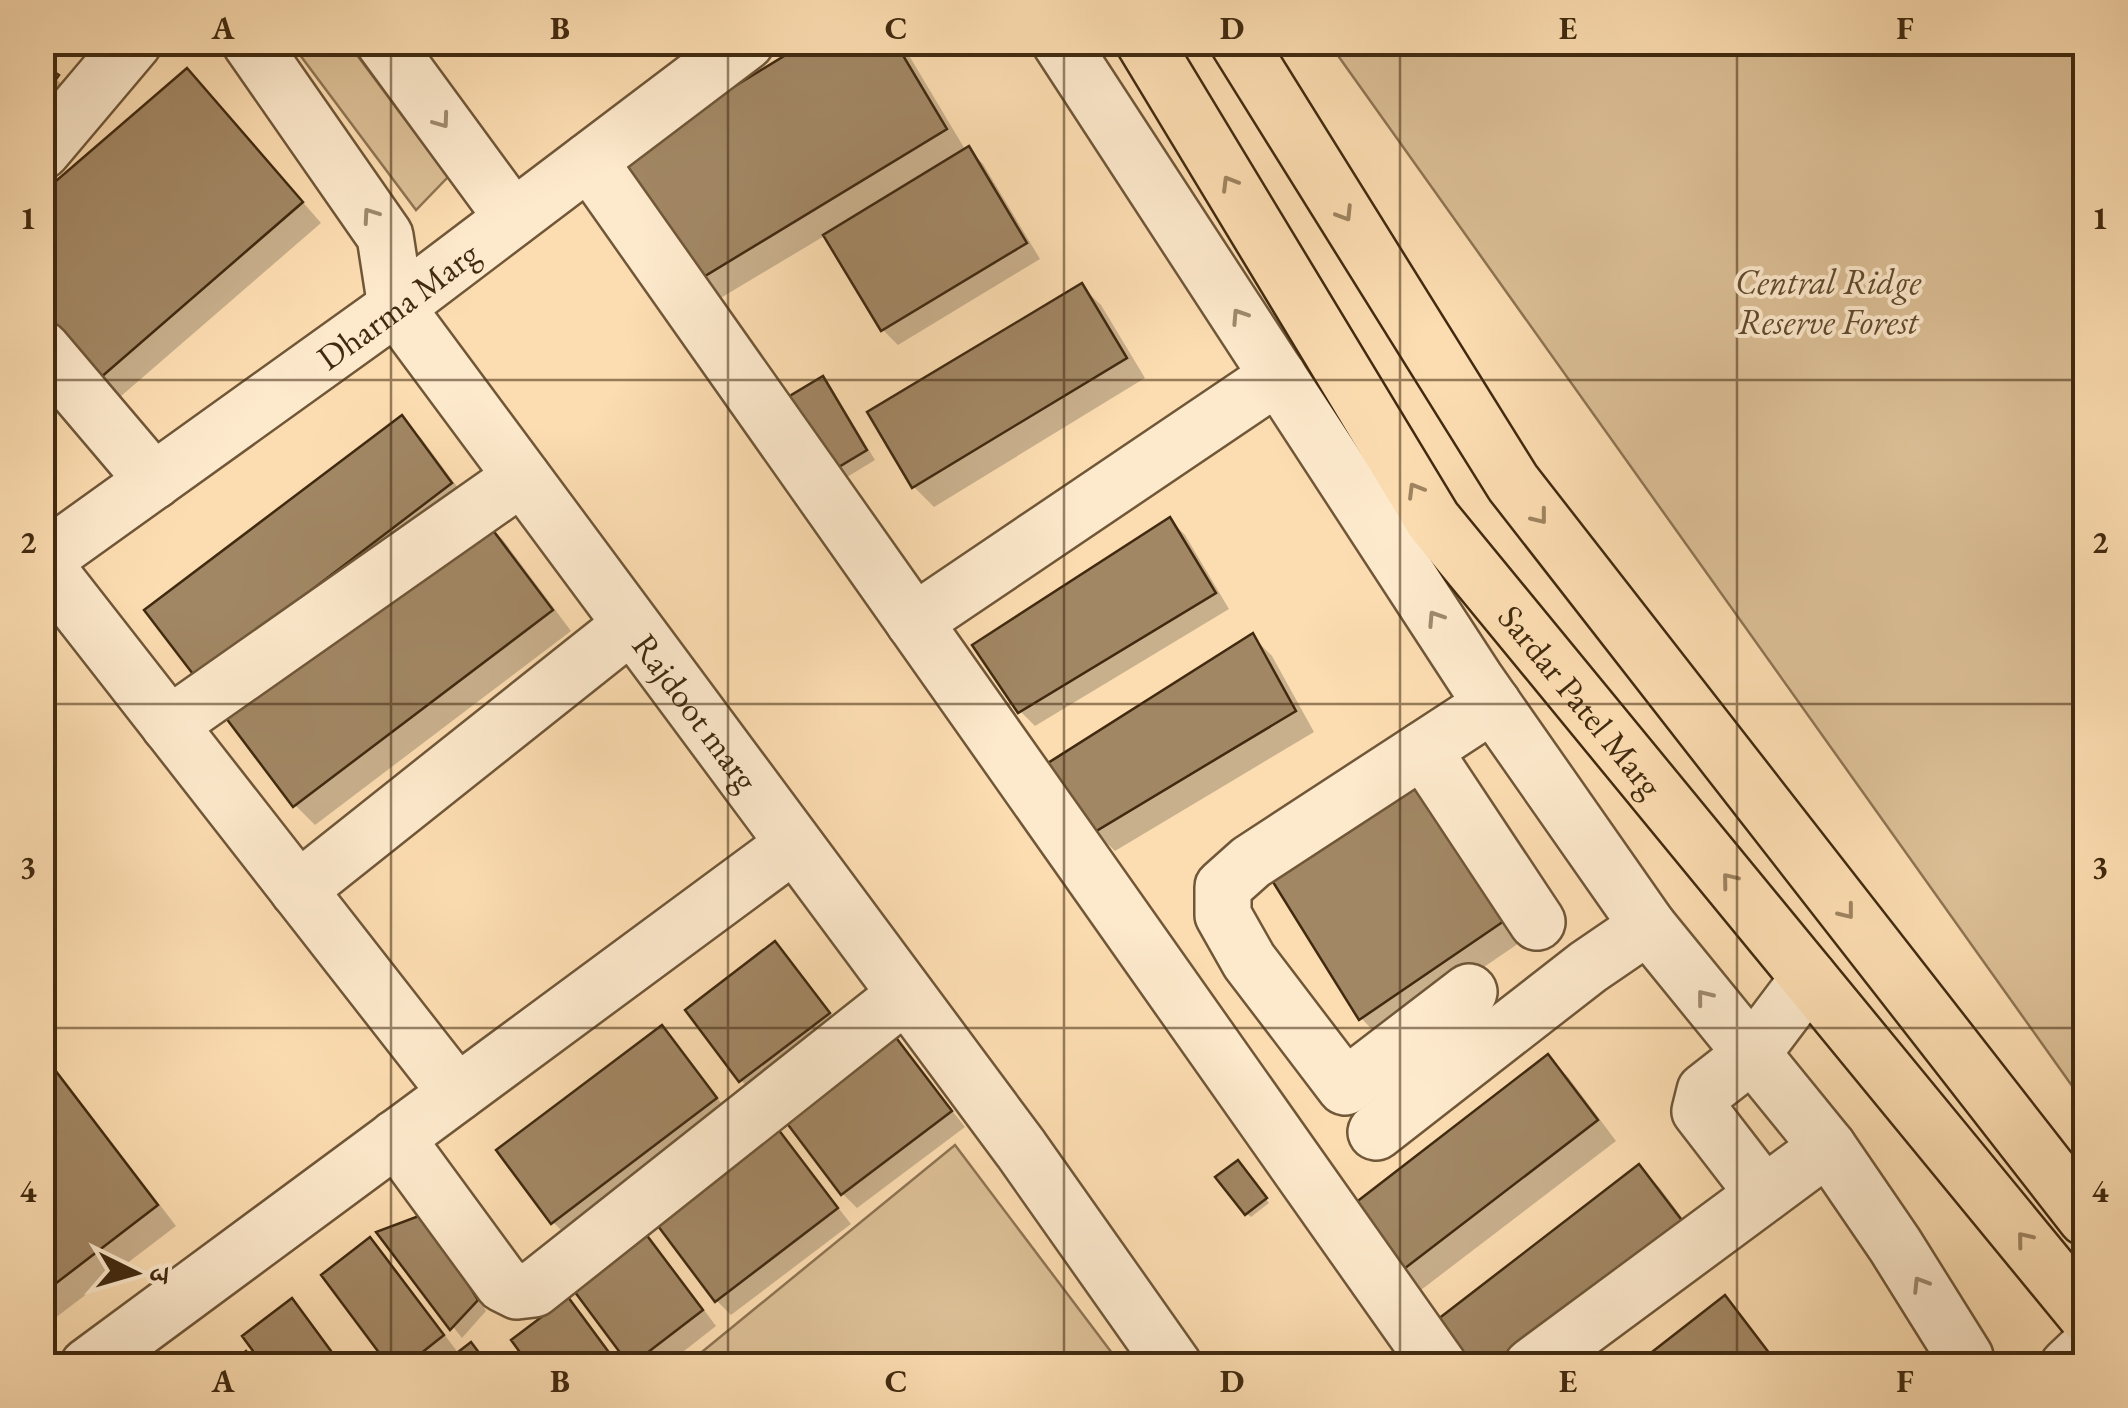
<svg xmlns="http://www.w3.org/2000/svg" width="2128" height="1408" font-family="'EB Garamond','Noto Serif Devanagari',serif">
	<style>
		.green { fill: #dcbf96; stroke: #8e7453; stroke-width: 2.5 }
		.shadow { fill: #0003 }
		.building { fill: #a28764; stroke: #412a10; stroke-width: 2.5 }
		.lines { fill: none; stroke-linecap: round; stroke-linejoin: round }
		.minor-casing { stroke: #705738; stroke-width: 60 }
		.major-casing { stroke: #412a10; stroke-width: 60 }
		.minor { stroke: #fde9cc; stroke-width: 55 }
		.major { stroke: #fcddb1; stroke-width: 55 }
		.oneway { stroke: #9f8a6e }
		.oneway2 { stroke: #9e8460 }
		.grid { fill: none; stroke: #412a10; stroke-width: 2.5; stroke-opacity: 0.55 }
		.labels { text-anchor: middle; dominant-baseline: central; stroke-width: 8; stroke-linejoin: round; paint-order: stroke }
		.park-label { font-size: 35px; font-style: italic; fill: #60482b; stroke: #fde9cc }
		.street-label { font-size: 35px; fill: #412a10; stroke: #fde9cc }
		.neatline { fill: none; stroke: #412a10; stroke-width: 4 }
		.grid-label { font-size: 32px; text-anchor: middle; font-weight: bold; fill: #412a10 }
	</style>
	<rect width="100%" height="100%" fill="#fcddb1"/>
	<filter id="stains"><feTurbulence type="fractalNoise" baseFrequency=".002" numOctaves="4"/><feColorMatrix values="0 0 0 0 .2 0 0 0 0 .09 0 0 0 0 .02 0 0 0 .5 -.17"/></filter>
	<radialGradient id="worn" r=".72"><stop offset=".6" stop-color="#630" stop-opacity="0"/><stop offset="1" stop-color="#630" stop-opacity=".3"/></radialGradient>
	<path class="green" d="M291 43H348L448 177 416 210Z
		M1329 43H2085V1104Z
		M955 1145 1121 1365H686Z"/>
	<path class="shadow" d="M812 42H901L966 151 968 149 983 164 1040 259 898 345 883 330 826 235 709 305 689 285Z
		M42 67 77 97 42 146Z
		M206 91 321 223 120 397 100 377Z
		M1081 286 1101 305 1145 378 934 507 914 487 870 413Z
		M822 379 832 389 875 460 834 485Z
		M402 418 421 438 470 504 217 696Z
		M483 520 503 540 571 631 315 825 295 805Z
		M1170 520 1185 535 1229 609 1035 726 1020 711Z
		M1252 636 1272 656 1314 732 1115 851 1095 832Z
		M1402 774 1421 794 1525 939 1380 1038 1361 1018Z
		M775 944 843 1029 756 1095 741 1080Z
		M661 1028 730 1114 568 1237 553 1222Z
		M891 1034 965 1127 857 1208 842 1193Z
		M42 1051 176 1226 42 1328Z
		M1548 1058 1568 1077 1616 1141 1421 1290 1401 1271Z
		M778 1132 851 1224 731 1315 716 1300Z
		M1242 1167 1269 1203 1251 1217 1246 1213Z
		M1639 1167 1659 1187 1705 1248 1437 1323Z
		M636 1224 651 1239 716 1326 665 1366H633L567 1277Z
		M433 1227 486 1311 462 1338 380 1233Z
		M370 1240 385 1255 459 1354 471 1345 490 1366H392Z
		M1725 1298 1744 1318 1781 1366H1638Z
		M568 1300 583 1315 620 1366H533Z
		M292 1302 307 1317 344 1366H267Z"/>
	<path class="building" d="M807 42H895L947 129 687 287 612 161Z
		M42 64 59 75 42 99Z
		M187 68 303 202 99 379 42 314V193Z
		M969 146 1027 243 881 331 823 235Z
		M1082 283 1127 358 912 488 867 412Z
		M823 376 867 450 822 477 778 403Z
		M402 415 452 483 196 678 144 610Z
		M483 517 553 610 293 807 223 714Z
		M1170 517 1216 593 1018 713 972 645Z
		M1253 633 1296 711 1093 833 1048 763Z
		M1402 771 1507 919 1359 1020 1263 866Z
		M775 941 830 1013 739 1082 685 1010Z
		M662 1025 717 1098 551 1224 496 1150Z
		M891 1031 952 1111 841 1195 780 1114Z
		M42 1053 158 1205 42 1294Z
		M1548 1054 1598 1120 1400 1272 1350 1207Z
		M778 1129 838 1208 715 1302 655 1222Z
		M1238 1160 1267 1198 1245 1215 1215 1177Z
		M1639 1164 1687 1227 1508 1366H1466L1433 1323Z
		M424 1214 478 1300 450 1330 376 1232Z
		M636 1221 703 1310 630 1366 563 1276Z
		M370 1237 444 1335 405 1366H389L321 1275Z
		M1725 1295 1779 1366H1634Z
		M568 1297 619 1366H530L511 1340Z
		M292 1298 342 1366H264L242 1336Z
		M471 1342 489 1366H440Z
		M246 1351 256 1366H226Z"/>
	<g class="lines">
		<g class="minor-casing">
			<g id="minor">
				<path id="s1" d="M250 42 385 236 396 307 1021 1149 1174 1366"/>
				<path d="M384 42 513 218"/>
				<path d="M1060 42 1476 680 1648 926 1828 1147 1895 1245 1965 1357 1957 1366"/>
				<path d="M42 151 134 42"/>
				<path d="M589 161 1439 1366"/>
				<path d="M42 349 154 481"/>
				<path id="s2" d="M42 561 396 307 746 42"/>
				<path d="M42 562 457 1093"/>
				<path d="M914 622 1278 376"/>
				<path d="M169 725 522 477"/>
				<path d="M1423 750 1537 922"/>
				<path d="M298 890 631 625"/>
				<path d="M1469 992 1345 1087 1249 961 1223 915V887L1251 862 1493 704"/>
				<path d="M1376 1132 1588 967 1648 926"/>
				<path d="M396 1138 503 1284 517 1291 534 1289 905 995"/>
				<path d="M1764 1194 1700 1111 1705 1091 1751 1055 1809 978"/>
				<path d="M88 1366 793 845"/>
				<path d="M1532 1366 1828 1147"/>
				<path d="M2068 1366 2086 1349"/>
			</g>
		</g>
		<g class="major-casing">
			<g id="major">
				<path id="s3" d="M1144 42 1433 520 2086 1315"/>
				<path d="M1238 42 1513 483 2086 1218"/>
			</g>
		</g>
		<use href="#minor" class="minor"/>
		<use href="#major" class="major"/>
	</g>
	<defs><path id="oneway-chevron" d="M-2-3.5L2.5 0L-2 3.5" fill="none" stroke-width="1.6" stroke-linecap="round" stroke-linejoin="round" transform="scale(2.5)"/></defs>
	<g class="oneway">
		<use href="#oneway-chevron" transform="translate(442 121) rotate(54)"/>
		<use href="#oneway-chevron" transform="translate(370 215) rotate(-125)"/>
		<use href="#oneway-chevron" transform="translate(1239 316) rotate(-123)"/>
		<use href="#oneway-chevron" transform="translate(1435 618) rotate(-123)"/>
		<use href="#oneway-chevron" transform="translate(1704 997) rotate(-128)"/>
		<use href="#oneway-chevron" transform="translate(1920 1284) rotate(-122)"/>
	</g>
	<g class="oneway2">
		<use href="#oneway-chevron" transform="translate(1229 183) rotate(-121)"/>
		<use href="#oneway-chevron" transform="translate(1345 214) rotate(58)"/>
		<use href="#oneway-chevron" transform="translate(1415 490) rotate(-121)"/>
		<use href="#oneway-chevron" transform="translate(1540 517) rotate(52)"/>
		<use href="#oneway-chevron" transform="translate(1729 880) rotate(-129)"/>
		<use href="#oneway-chevron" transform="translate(1847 912) rotate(52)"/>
		<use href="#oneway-chevron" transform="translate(2024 1239) rotate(-129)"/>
	</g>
	<path class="grid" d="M391 42V1366M728 42V1366M1064 42V1366M1400 42V1366M1737 42V1366M42 380H2086M42 704H2086M42 1028H2086"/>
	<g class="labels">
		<g class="park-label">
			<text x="1828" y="281">Central Ridge<tspan x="1828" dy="40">Reserve Forest</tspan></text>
		</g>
		<g class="street-label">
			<text stroke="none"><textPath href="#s2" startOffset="438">Dharma Marg</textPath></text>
			<text stroke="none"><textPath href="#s3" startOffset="792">Sardar Patel Marg</textPath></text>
			<text stroke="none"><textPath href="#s1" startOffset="812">Rajdoot marg</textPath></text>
		</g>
	</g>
	<rect width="2128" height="1408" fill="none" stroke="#fcddb1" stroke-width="110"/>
	<g transform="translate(135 1273) rotate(95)" stroke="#fde9cc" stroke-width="8" paint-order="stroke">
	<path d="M0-8L18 38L0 25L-18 38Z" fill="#412a10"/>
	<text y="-15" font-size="28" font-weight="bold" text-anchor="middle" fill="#412a10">उ</text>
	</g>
	<rect x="55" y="55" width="2018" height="1298" class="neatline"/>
	<g class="grid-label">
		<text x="223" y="39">A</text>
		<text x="560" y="39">B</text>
		<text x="896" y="39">C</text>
		<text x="1232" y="39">D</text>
		<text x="1568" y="39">E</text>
		<text x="1905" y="39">F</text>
		<text x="28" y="229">1</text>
		<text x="2100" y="229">1</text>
		<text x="28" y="553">2</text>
		<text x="2100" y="553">2</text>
		<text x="28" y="878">3</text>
		<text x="2100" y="878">3</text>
		<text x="28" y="1202">4</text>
		<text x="2100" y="1202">4</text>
		<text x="223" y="1392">A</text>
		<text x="560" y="1392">B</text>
		<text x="896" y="1392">C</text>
		<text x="1232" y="1392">D</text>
		<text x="1568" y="1392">E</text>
		<text x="1905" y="1392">F</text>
	</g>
	<rect width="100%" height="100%" filter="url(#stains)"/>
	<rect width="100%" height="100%" fill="url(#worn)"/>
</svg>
